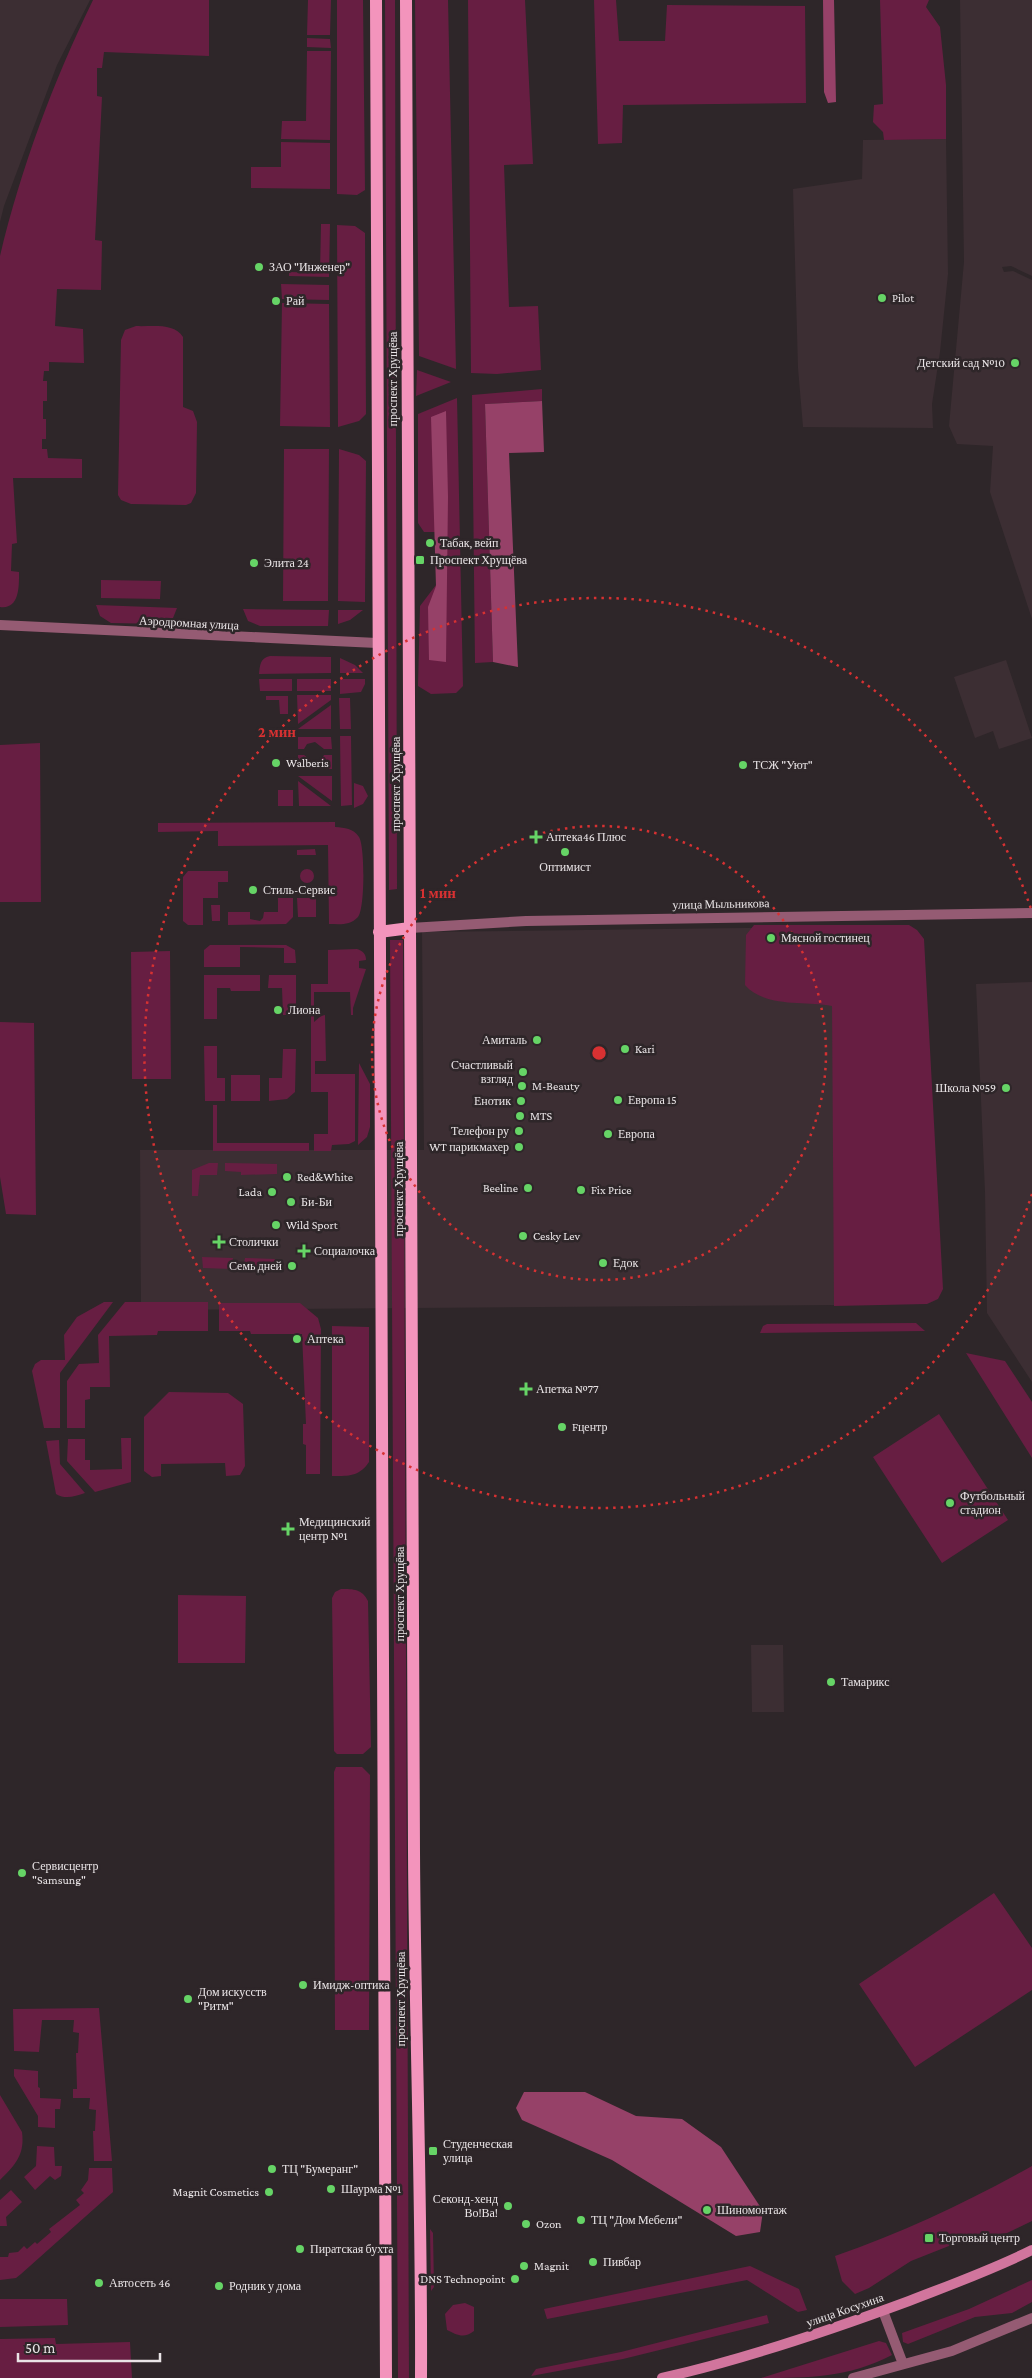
<svg xmlns="http://www.w3.org/2000/svg" width="1032" height="2378" font-family="'Crimson Pro',serif">
	<style>
		.built { fill: #3c2e33 }
		.green { fill: #671e42 }
		.forest { fill: #964168 }
		.lines { fill: none; stroke-linecap: round; stroke-linejoin: round }
		.minor { stroke: #955b73; stroke-width: 10 }
		.tertiary { stroke: #955b73; stroke-width: 10 }
		.secondary { stroke: #d1759d; stroke-width: 10 }
		.primary { stroke: #f394bc; stroke-width: 12 }
		.ring { fill: none; stroke: #d73132; stroke-width: 2.5; stroke-dasharray: 2.5 5 }
		.poi-dot { fill: #66d466; stroke: #2e2629; stroke-width: 2 }
		.labels { text-anchor: middle; dominant-baseline: central; stroke-width: 5; stroke-linejoin: round; paint-order: stroke }
		.poi-label { font-size: 12px; fill: #e9e4e6; stroke: #2e2629; text-anchor: start }
		.street-label { font-size: 12px; fill: #e9e4e6; stroke: #2e2629 }
		.centre { fill: #d73132; stroke: #2e2629; stroke-width: 2.5 }
		.ring-label { font-size: 15px; text-anchor: middle; font-weight: bold; fill: #d73132; stroke: #2e2629; stroke-width: 5; stroke-linejoin: round; paint-order: stroke }
	</style>
	<rect width="100%" height="100%" fill="#2e2629"/>
	<path class="built" d="M0 0H90L57 65 4 206 0 222Z
		M960 0H1032V276L1011 266 1002 267 1004 272 1013 271 1032 280V619L990 492 993 446 957 444 949 426 964 262Z
		M946 139 948 274 940 352 932 404 933 428 803 427 798 368 793 189 862 179 863 140Z
		M1006 660 1032 738 999 749 993 731 975 738 954 677Z
		M832 927 835 1305 141 1310 140 1150H424L422 932Z
		M1032 982V1382L987 1313 985 1192 976 984Z
		M751 1645H783L784 1712H752Z"/>
	<path class="green" d="M93 0H209V56L104 52 102 68H97V96L102 97 95 240 102 241 101 290 57 289 55 326 83 329 84 363 49 362V371H44L43 381H47V401H43V419H46V439H42V449H47L48 458 82 459V478H13L17 543 12 544 11 571 19 572C19 585 20 610 0 607V256C21 168 53 82 93 0Z
		M308 0H331L330 35H307Z
		M337 0H363L365 190 357 195 337 194Z
		M385 0H395L397 889 389 890Z
		M415 0H448L456 369 419 356Z
		M468 0H525L533 164 504 165 509 307 538 306 541 370 497 374 471 373Z
		M594 0H616L619 41H665L667 5 805 6 806 103 623 105 622 143 598 144Z
		M880 0H929L926 7 940 27 946 85V139L884 140 883 132 873 122 874 105 883 104Z
		M307 38 330 39 331 48 307 47Z
		M307 51H331L330 140 281 139 282 121H306Z
		M281 142 330 143V189L251 188V167H281Z
		M321 224H330L329 277 289 276V272L320 273Z
		M337 225 355 226 365 233 366 414 359 421 338 427Z
		M281 284 329 285V300L282 299Z
		M282 303 329 304 330 427 280 426Z
		M136 326C151 327 174 322 183 337V407L193 411 197 422 196 493 191 503 186 505 131 504 121 500 118 495 121 340 125 330Z
		M417 370 451 382 416 396Z
		M542 389V401L485 404 493 662 475 663 472 395Z
		M457 398 463 686 456 693 431 694 418 686 420 606 436 585V532H424L418 523V414Z
		M284 449H329L328 601H283Z
		M339 449 359 455 366 461 365 602 338 601Z
		M101 580 161 581 160 599 101 598Z
		M96 605 177 608 173 618 163 624 111 623 100 616Z
		M243 609 329 610 328 626H260L248 621Z
		M338 610H363L350 620 338 624Z
		M270 656 331 657V673L259 674C260 665 260 658 270 656Z
		M340 658 355 665 363 673H340Z
		M259 679H292V691H260Z
		M297 679H331V691H297Z
		M340 679H365V684L361 692 340 694Z
		M297 695H331V700L298 724Z
		M266 696H288V714H280L279 700H266Z
		M339 698H350L351 729H340Z
		M331 705V729H298Z
		M340 736H351L352 805 341 806Z
		M298 737H331L332 749H324L315 742 307 744 304 749H298Z
		M40 743 41 902H0V745Z
		M298 755H304L313 762 321 760 324 755H332V769H298Z
		M298 776H332V801Z
		M298 781 331 806H299Z
		M354 783 363 786 368 796 363 804 354 808Z
		M278 790H293V806H278Z
		M335 822V827C345 828 353 828 359 837 365 846 365 909 358 917 350 926 339 924 329 924L328 845 218 846V831L158 832V823Z
		M315 849 316 855H297V850Z
		M300 876a7 7 0 1 1 14 0a7 7 0 1 1-14 0Z
		M188 871H228V882H218V898H203V925H188L183 921V877Z
		M278 898H293V917L286 924 228 925V912H250V919L260 921 263 918 264 912H278Z
		M297 898H316V917H298Z
		M211 905H220V921H212Z
		M754 925H909L917 930 924 939 943 1289 938 1299 927 1304 834 1306 832 1006C804 1001 765 1008 745 985L746 935Z
		M390 940H403L409 2378H398Z
		M210 945H286L295 950 296 963H284V948L240 947V967H204V950Z
		M357 949C363 951 366 954 366 960L359 961V968L366 969 353 1008V1015H351L350 992H314V1022L321 1016 325 1015 326 1061H315V1074H355V1141L349 1144 332 1145 331 1151H314V1134H328V1092H311V984H328V950Z
		M170 951 171 1079H132L131 952Z
		M204 975H260V991H231L230 988H217V1019H204Z
		M269 975H296V1015H283L282 988H268Z
		M0 1022 34 1023 36 1215 6 1214 0 1177Z
		M204 1046H217V1078H225V1101H205Z
		M283 1049H296L295 1092 287 1099 269 1101V1078H282Z
		M359 1063 370 1084V1127L367 1137 358 1145Z
		M231 1075H260V1101H231Z
		M213 1105H217V1143H309V1151H213Z
		M209 1163H218L217 1175H200L198 1196H192V1170Z
		M225 1163 277 1164V1174L241 1175V1172L225 1171Z
		M202 1257 233 1258 232 1269 203 1268Z
		M245 1258 275 1259 276 1270 238 1269V1263H244Z
		M104 1302H113L60 1373V1428H44L32 1371 35 1364 41 1360H65L64 1335 77 1317Z
		M125 1302H208V1331H158L157 1335 109 1336 110 1387H90V1399L85 1400V1428H67V1381L79 1364 99 1363 98 1335Z
		M219 1303H300L318 1318 321 1329 320 1474H306V1445L303 1444V1424H306L302 1334H251L250 1331H219Z
		M916 1323 925 1331 760 1333 763 1326 767 1324Z
		M332 1326 369 1327V1462C359 1477 348 1476 332 1476Z
		M966 1353 1005 1361 1032 1402V1458Z
		M169 1392 228 1393 243 1404 245 1466 240 1475 226 1476 225 1463 161 1464V1476L152 1477 144 1471V1417Z
		M939 1414 1008 1520 942 1563 873 1457Z
		M121 1438H131V1482L95 1492 67 1461 68 1439H85V1460H90V1470L122 1469Z
		M59 1440 60 1464 85 1493C75 1496 66 1500 56 1494L46 1441Z
		M341 1589C354 1589 362 1589 368 1601L371 1747 363 1754H337L334 1751 332 1598 335 1592Z
		M178 1595 246 1596 245 1663H178Z
		M336 1767H362L370 1775 369 2030H335L334 1772Z
		M994 1893 1032 1948V1990L915 2067 859 1984Z
		M99 2008 112 2161H94L93 2131H95L96 2110 89 2109 90 2098H73V2089H77L76 2053H78L79 2033 73 2032 74 2020H42L39 2052 14 2051 13 2009Z
		M14 2069 38 2071V2087L40 2088V2098L61 2099 60 2109H55V2128L38 2127V2116L14 2076Z
		M0 2095 22 2132C25 2155 15 2165 0 2180Z
		M37 2146 54 2147 55 2166H62L61 2176 55 2180 50 2176 35 2190 24 2177 36 2166Z
		M1032 2166V2221L1007 2233 964 2240 911 2261 869 2288 855 2294 842 2281 835 2256C906 2231 967 2202 1032 2166Z
		M89 2168H112L113 2192 21 2274 16 2278 0 2280V2257H8L9 2253 18 2252 24 2246 27 2249 35 2242 37 2244 51 2232 49 2229 80 2205 76 2200 84 2193 81 2190 88 2180Z
		M11 2190 22 2202 6 2217 7 2226H0V2200Z
		M430 2229 433 2233 434 2287 431 2291Z
		M750 2266 799 2289 807 2310 798 2312 747 2280 547 2319 544 2309Z
		M1032 2280V2302L1012 2313 975 2317 908 2344 903 2342 902 2333 969 2309Z
		M0 2299H67L68 2325 0 2327Z
		M465 2303 474 2307V2331C464 2339 457 2335 447 2330L445 2314 453 2305Z
		M767 2315 769 2323 623 2359 531 2376 536 2369 621 2352Z
		M55 2338 56 2344 130 2342 132 2378H0V2339Z
		M879 2341 886 2343 892 2355C848 2378 808 2378 761 2378Z"/>
	<path class="forest" d="M823 0H834L836 102 828 103 824 92Z
		M542 401 544 452 509 453 518 667 493 662 485 404Z
		M446 411 448 497 446 662 429 660 428 607 436 586 431 417Z
		M524 2092H585L636 2116 682 2119 721 2147 763 2211 760 2232 736 2236 612 2160 522 2120 516 2108Z"/>
	<g class="lines">
		<path class="minor" d="M410 928 526 921 1032 913
			M883 2311 903 2364
			M853 2378 952 2351 1032 2318"/>
		<path class="tertiary" d="M0 625 377 643"/>
		<path class="secondary" d="M662 2378C746 2359 828 2331 909 2301 950 2285 992 2270 1032 2250"/>
		<path class="primary" d="M376 0 386 2378
			M406 0C408 617 412 1235 414 1852 415 2027 422 2203 421 2378
			M379 932 410 928"/>
	</g>
	<g class="ring">
		<circle cx="599" cy="1053" r="227"/>
		<path d="M1032 1194A455 455 0 1 1 1032 912"/>
	</g>
	<g class="poi-dot">
		<circle cx="259" cy="267" r="5"/>
		<circle cx="882" cy="298" r="5"/>
		<circle cx="276" cy="301" r="5"/>
		<circle cx="1015" cy="363" r="5"/>
		<circle cx="430" cy="543" r="5"/>
		<rect x="415" y="555" width="10" height="10" rx="2.5"/>
		<circle cx="254" cy="563" r="5"/>
		<circle cx="276" cy="763" r="5"/>
		<circle cx="743" cy="765" r="5"/>
		<path d="M533.5 829.5h5v5h5v5h-5v5h-5v-5h-5v-5h5z"/>
		<circle cx="565" cy="852" r="5"/>
		<circle cx="253" cy="890" r="5"/>
		<circle cx="771" cy="938" r="5"/>
		<circle cx="278" cy="1010" r="5"/>
		<circle cx="537" cy="1040" r="5"/>
		<circle cx="625" cy="1049" r="5"/>
		<circle cx="523" cy="1072" r="5"/>
		<circle cx="522" cy="1086" r="5"/>
		<circle cx="1006" cy="1088" r="5"/>
		<circle cx="618" cy="1100" r="5"/>
		<circle cx="521" cy="1101" r="5"/>
		<circle cx="520" cy="1116" r="5"/>
		<circle cx="519" cy="1131" r="5"/>
		<circle cx="608" cy="1134" r="5"/>
		<circle cx="519" cy="1147" r="5"/>
		<circle cx="287" cy="1177" r="5"/>
		<circle cx="528" cy="1188" r="5"/>
		<circle cx="581" cy="1190" r="5"/>
		<circle cx="272" cy="1192" r="5"/>
		<circle cx="291" cy="1202" r="5"/>
		<circle cx="276" cy="1225" r="5"/>
		<circle cx="523" cy="1236" r="5"/>
		<path d="M216.5 1234.5h5v5h5v5h-5v5h-5v-5h-5v-5h5z"/>
		<path d="M301.5 1243.5h5v5h5v5h-5v5h-5v-5h-5v-5h5z"/>
		<circle cx="603" cy="1263" r="5"/>
		<circle cx="292" cy="1266" r="5"/>
		<circle cx="297" cy="1339" r="5"/>
		<path d="M523.5 1381.5h5v5h5v5h-5v5h-5v-5h-5v-5h5z"/>
		<circle cx="562" cy="1427" r="5"/>
		<circle cx="950" cy="1503" r="5"/>
		<path d="M285.5 1521.5h5v5h5v5h-5v5h-5v-5h-5v-5h5z"/>
		<circle cx="831" cy="1682" r="5"/>
		<circle cx="22" cy="1873" r="5"/>
		<circle cx="303" cy="1985" r="5"/>
		<circle cx="188" cy="1999" r="5"/>
		<rect x="428" y="2146" width="10" height="10" rx="2.5"/>
		<circle cx="272" cy="2169" r="5"/>
		<circle cx="331" cy="2189" r="5"/>
		<circle cx="269" cy="2192" r="5"/>
		<circle cx="508" cy="2206" r="5"/>
		<circle cx="707" cy="2210" r="5"/>
		<circle cx="581" cy="2220" r="5"/>
		<circle cx="526" cy="2224" r="5"/>
		<rect x="924" y="2233" width="10" height="10" rx="2.5"/>
		<circle cx="300" cy="2249" r="5"/>
		<circle cx="593" cy="2262" r="5"/>
		<circle cx="524" cy="2266" r="5"/>
		<circle cx="515" cy="2279" r="5"/>
		<circle cx="99" cy="2283" r="5"/>
		<circle cx="219" cy="2286" r="5"/>
	</g>
	<g class="labels">
		<g class="poi-label">
			<text x="269" y="267">ЗАО "Инженер"</text>
			<text x="892" y="298">Pilot</text>
			<text x="286" y="301">Рай</text>
			<text x="1005" y="363" text-anchor="end">Детский сад №10</text>
			<text x="440" y="543">Табак, вейп</text>
			<text x="430" y="560">Проспект Хрущёва</text>
			<text x="264" y="563">Элита 24</text>
			<text x="286" y="763">Walberis</text>
			<text x="753" y="765">ТСЖ "Уют"</text>
			<text x="546" y="837">Аптека46 Плюс</text>
			<text x="565" y="867" text-anchor="middle">Оптимист</text>
			<text x="263" y="890">Стиль-Сервис</text>
			<text x="781" y="938">Мясной гостинец</text>
			<text x="288" y="1010">Лиона</text>
			<text x="527" y="1040" text-anchor="end">Амиталь</text>
			<text x="635" y="1049">Kari</text>
			<text x="513" y="1065" text-anchor="end">Счастливый<tspan x="513" dy="14">взгляд</tspan></text>
			<text x="532" y="1086">M-Beauty</text>
			<text x="996" y="1088" text-anchor="end">Школа №59</text>
			<text x="628" y="1100">Европа 15</text>
			<text x="511" y="1101" text-anchor="end">Енотик</text>
			<text x="530" y="1116">MTS</text>
			<text x="509" y="1131" text-anchor="end">Телефон ру</text>
			<text x="618" y="1134">Европа</text>
			<text x="509" y="1147" text-anchor="end">WT парикмахер</text>
			<text x="297" y="1177">Red&amp;White</text>
			<text x="518" y="1188" text-anchor="end">Beeline</text>
			<text x="591" y="1190">Fix Price</text>
			<text x="262" y="1192" text-anchor="end">Lada</text>
			<text x="301" y="1202">Би-Би</text>
			<text x="286" y="1225">Wild Sport</text>
			<text x="533" y="1236">Cesky Lev</text>
			<text x="229" y="1242">Столички</text>
			<text x="314" y="1251">Социалочка</text>
			<text x="613" y="1263">Едок</text>
			<text x="282" y="1266" text-anchor="end">Семь дней</text>
			<text x="307" y="1339">Аптека</text>
			<text x="536" y="1389">Апетка №77</text>
			<text x="572" y="1427">Fцентр</text>
			<text x="960" y="1496">Футбольный<tspan x="960" dy="14">стадион</tspan></text>
			<text x="299" y="1522">Медицинский<tspan x="299" dy="14">центр №1</tspan></text>
			<text x="841" y="1682">Тамарикс</text>
			<text x="32" y="1866">Сервисцентр<tspan x="32" dy="14">"Samsung"</tspan></text>
			<text x="313" y="1985">Имидж-оптика</text>
			<text x="198" y="1992">Дом искусств<tspan x="198" dy="14">"Ритм"</tspan></text>
			<text x="443" y="2144">Студенческая<tspan x="443" dy="14">улица</tspan></text>
			<text x="282" y="2169">ТЦ "Бумеранг"</text>
			<text x="341" y="2189">Шаурма №1</text>
			<text x="259" y="2192" text-anchor="end">Magnit Cosmetics</text>
			<text x="498" y="2199" text-anchor="end">Секонд-хенд<tspan x="498" dy="14">Во!Ва!</tspan></text>
			<text x="717" y="2210">Шиномонтаж</text>
			<text x="591" y="2220">ТЦ "Дом Мебели"</text>
			<text x="536" y="2224">Ozon</text>
			<text x="939" y="2238">Торговый центр</text>
			<text x="310" y="2249">Пиратская бухта</text>
			<text x="603" y="2262">Пивбар</text>
			<text x="534" y="2266">Magnit</text>
			<text x="505" y="2279" text-anchor="end">DNS Technopoint</text>
			<text x="109" y="2283">Автосеть 46</text>
			<text x="229" y="2286">Родник у дома</text>
		</g>
		<g class="street-label">
			<text transform="translate(393 379) rotate(-90)">проспект Хрущёва</text>
			<text transform="translate(189 623) rotate(3)">Аэродромная улица</text>
			<text transform="translate(396 784) rotate(-90)">проспект Хрущёва</text>
			<text transform="translate(721 904) rotate(-1)">улица Мыльникова</text>
			<text transform="translate(399 1189) rotate(-90)">проспект Хрущёва</text>
			<text transform="translate(400 1594) rotate(-90)">проспект Хрущёва</text>
			<text transform="translate(401 1999) rotate(-90)">проспект Хрущёва</text>
			<text transform="translate(845 2310) rotate(-19)">улица Косухина</text>
		</g>
	</g>
	<circle cx="599" cy="1053" r="8" class="centre"/>
	<g class="ring-label">
		<text x="277" y="737">2 мин</text>
		<text x="438" y="898">1 мин</text>
	</g>
	<path d="M18 2353v8h142v-8" fill="none" stroke="#e9e4e6" stroke-width="2.5"/>
	<text x="25" y="2353" font-size="15" fill="#e9e4e6" stroke="#2e2629" stroke-width="4" paint-order="stroke">50 m</text>
</svg>
